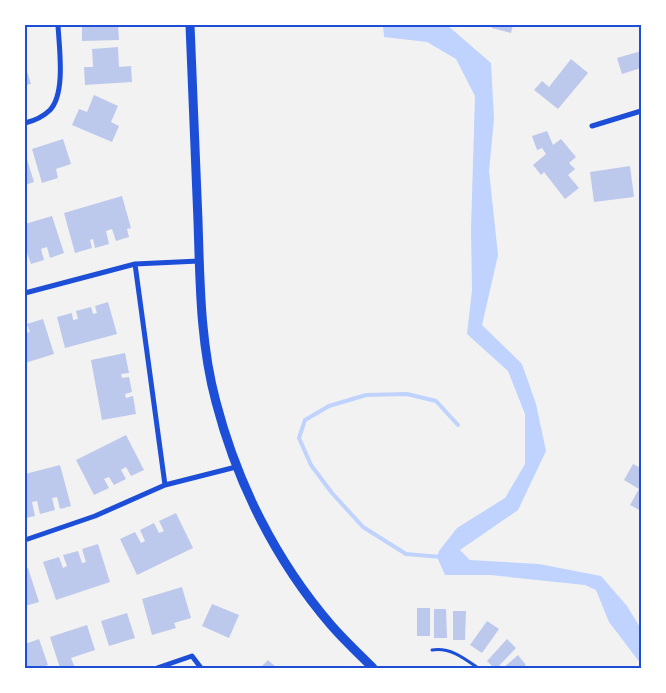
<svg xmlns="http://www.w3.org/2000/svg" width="666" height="693" font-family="'DM Sans',sans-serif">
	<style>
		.water { fill: #bfd3fe }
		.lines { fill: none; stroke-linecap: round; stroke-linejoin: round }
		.stream { stroke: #bfd3fe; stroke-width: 4 }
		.building { fill: #bdc9ec }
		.service { stroke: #1d4ed8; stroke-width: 3 }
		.minor { stroke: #1d4ed8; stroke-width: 5 }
		.secondary { stroke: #1d4ed8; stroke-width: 9 }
		.neatline { fill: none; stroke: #1d4ed8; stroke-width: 2 }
	</style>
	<rect width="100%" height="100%" fill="#f2f2f2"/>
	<path class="water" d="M383 25H447L491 63 494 119 489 171 498 255 482 325 522 364 536 404 546 451 518 510 460 550 470 560 539 564 601 576 627 606 641 629V664L609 622 596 590 585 585 490 575H445L437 557 439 551 457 528 505 498 525 464V414L508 371 467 334 472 290 471 229 475 96 456 59 427 42 384 37Z"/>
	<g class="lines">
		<path class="stream" d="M441 557 406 554 363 527 332 493 311 465 299 438 305 420 329 406 366 395 407 394 436 401 458 425"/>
	</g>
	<path class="building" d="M94 25H118L119 40 82 41V26Z
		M492 25H513L511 33 492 28Z
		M118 47 119 67 131 66 132 82 85 85 84 67H93L92 49Z
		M641 51V68L622 74 617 58Z
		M571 59 588 73 558 109 534 90 542 81 549 87Z
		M25 65 31 84 25 85Z
		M94 95 118 106 111 122 119 126 112 142 72 125 79 109 87 112Z
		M547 131 553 145 561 139 576 157 569 163 575 169 568 175 579 188 565 199 544 172 541 175 533 165 546 154 542 148 537 150 532 136Z
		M63 139 71 164 56 169 58 178 42 183 32 149Z
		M25 153 34 182 25 185Z
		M630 166 634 197 594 202 590 172Z
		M122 196 131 228 127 229 129 237 116 241 112 229 106 231 109 244 95 248 93 239 90 240 92 248 75 253 64 213Z
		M52 216 64 253 50 258 47 247 41 249 44 260 31 264 27 253H25V224Z
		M108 302 117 334 65 348 57 317 72 313 73 320 78 319 76 311 91 307 93 314 97 313 95 306Z
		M43 319 54 354 25 363V333L30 332 27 324Z
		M125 353 129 373 121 374 122 378 129 377 132 392 125 394 126 398 133 396 136 414 102 420 91 360Z
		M126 435 144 470 131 476 126 467 121 470 126 479 114 485 109 477 104 479 109 488 94 495 76 460Z
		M633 464 641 468V511L630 505 639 489 624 480Z
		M60 465 71 506 60 509 57 497 52 498 55 510 40 514 37 501 32 502 35 516 25 518V474Z
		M176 513 193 548 137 575 120 539 135 532 141 543 145 541 140 530 154 523 159 533 164 531 159 521Z
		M98 544 110 582 56 600 43 562 59 557 63 568 67 566 63 555 78 551 82 563 86 562 82 549Z
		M28 568 39 602 25 606V569Z
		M182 587 191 618 174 623 176 628 152 635 142 599Z
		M212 604 239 615 229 638 202 626Z
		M417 608H430V636H417Z
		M434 609H446L447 638H434Z
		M453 611H466L465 640H453Z
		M127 613 135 638 109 646 101 621Z
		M487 621 499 629 482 653 470 645Z
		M87 625 95 650 71 658 75 668H60L50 637Z
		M39 639 48 665 39 668H25V644Z
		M507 639 516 648 497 668H494L487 661Z
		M518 655 526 665 522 668H503Z
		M268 660 277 668H260Z"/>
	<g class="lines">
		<path class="service" d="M432 650C450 647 464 658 478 668"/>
		<path class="minor" d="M25 123C33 121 44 116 50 110 66 93 59 47 58 25
			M592 126 641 111
			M135 264 165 485
			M25 293 135 264 199 261
			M25 540 95 516 165 485 236 467
			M157 668 192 656 201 668"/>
		<path class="secondary" d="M190 25C193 90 195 156 198 221 200 281 200 343 216 402 237 483 276 561 331 625 344 640 359 654 373 668"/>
	</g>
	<rect width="666" height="693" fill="none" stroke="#ffffff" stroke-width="52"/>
	<rect x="26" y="26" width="614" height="641" class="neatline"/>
</svg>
